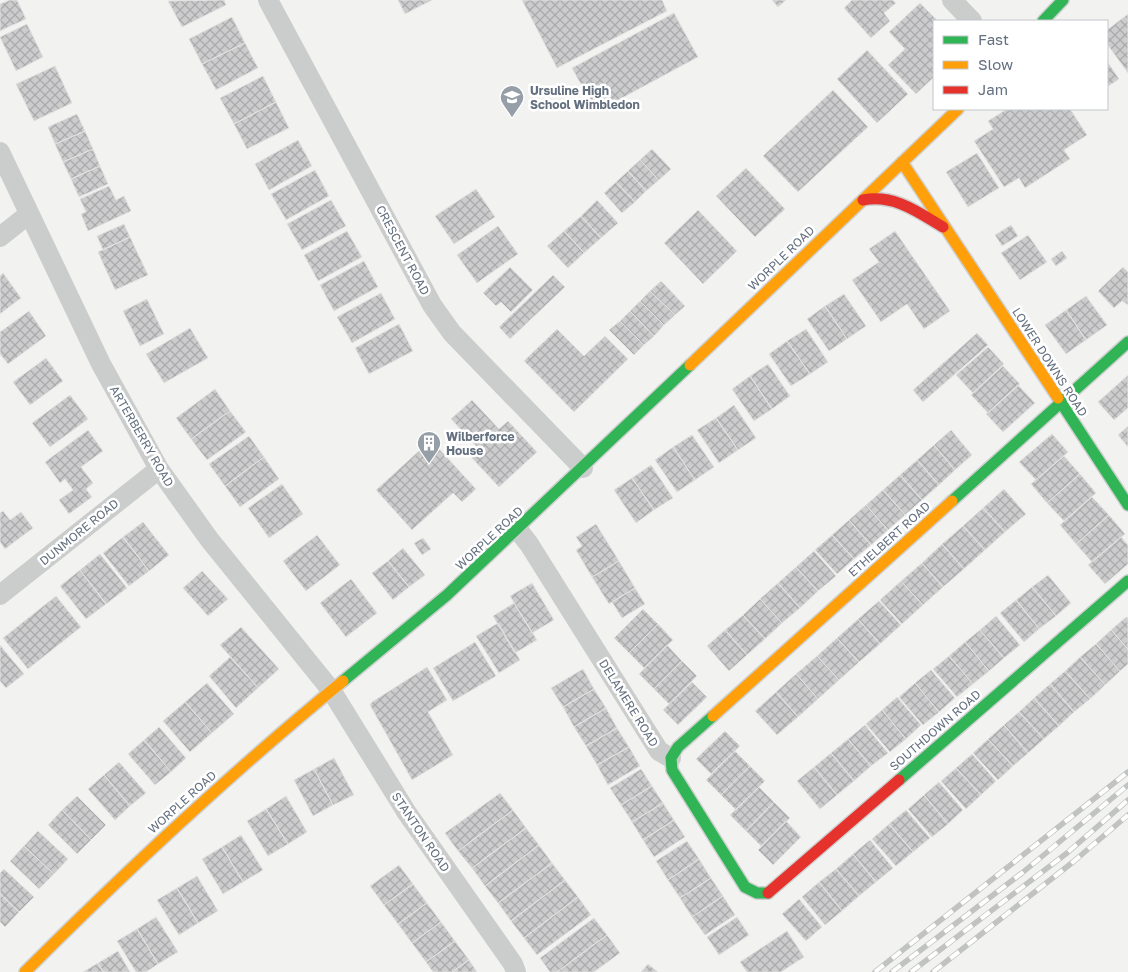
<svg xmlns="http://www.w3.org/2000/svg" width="1128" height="972" font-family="'Golos Text',sans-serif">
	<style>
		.building { fill: url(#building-cross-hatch); stroke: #e2e2e1 }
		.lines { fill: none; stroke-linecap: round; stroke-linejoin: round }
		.fast-casing { stroke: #cecfcf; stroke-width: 14 }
		.slow-casing { stroke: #cecfcf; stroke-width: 14 }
		.jam-casing { stroke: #cecfcf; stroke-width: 14 }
		.street { stroke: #cbcccc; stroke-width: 20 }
		.fast { stroke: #30b455; stroke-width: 11 }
		.slow { stroke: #ff9f0a; stroke-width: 11 }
		.jam { stroke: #e5322d; stroke-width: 11 }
		.rail-casing { stroke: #c1c2c2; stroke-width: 5.5 }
		.rail { stroke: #fff; stroke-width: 4; stroke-dasharray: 11; stroke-linecap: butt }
		.labels { text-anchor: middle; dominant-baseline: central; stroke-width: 5; stroke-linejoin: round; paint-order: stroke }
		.poi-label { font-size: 12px; font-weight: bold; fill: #64707f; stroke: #fff; text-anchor: start }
		.street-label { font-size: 12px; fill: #64707f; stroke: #fff }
	</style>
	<defs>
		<pattern id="building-cross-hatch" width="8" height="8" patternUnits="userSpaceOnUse" patternTransform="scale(1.25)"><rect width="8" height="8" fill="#cccccd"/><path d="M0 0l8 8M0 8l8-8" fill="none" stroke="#a9aaac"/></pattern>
	</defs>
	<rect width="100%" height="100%" fill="#f2f3f1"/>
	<path class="building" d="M10 0H17L26 19 0 31V4Z
		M224 0 226 5 182 27 168 1Z
		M398 0H432L405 14Z
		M522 0H662L667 11 557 68Z
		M772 0H786L778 7Z
		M852 0H893L896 3 884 13 890 21 871 38 844 8Z
		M920 3 938 21H934V77L916 94 888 65 905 49 889 32Z
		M674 13 698 57 596 112 572 68Z
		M1128 14V73L1107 44V30Z
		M232 17 245 43 202 64 189 39Z
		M27 24 43 57 16 71 0 37Z
		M245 43 258 68 216 90 202 64Z
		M867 50 908 94 877 123 837 79Z
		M1107 61 1119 79 1107 87Z
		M55 66 72 103 34 121 16 84Z
		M263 76 276 102 234 124 220 98Z
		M833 90 868 127 798 192 763 156Z
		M276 102 289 128 247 149 234 124Z
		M1007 109H1070L1087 135 1064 150 1070 159 1025 188 1019 178 1004 187 974 141 993 129 988 121Z
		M77 114 85 131 55 144 48 127Z
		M85 131 93 149 63 162 55 144Z
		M298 140 312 166 269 190 255 164Z
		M93 149 100 166 71 179 63 162Z
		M652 149 671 169 659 180 640 160Z
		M977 153 999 188 968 207 946 172Z
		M640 160 659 180 646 191 628 171Z
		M100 166 108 184 79 197 71 179Z
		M746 168 785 209 755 237 716 196Z
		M315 170 329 196 286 220 271 194Z
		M628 171 646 191 635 202 616 182Z
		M616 182 635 202 622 213 604 193Z
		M109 186 116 200 124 196 131 211 88 231 81 214 86 212 80 199Z
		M476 189 495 217 454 244 435 216Z
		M331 200 346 226 302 250 287 224Z
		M597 200 618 223 601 238 581 216Z
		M698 210 737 251 703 284 664 243Z
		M581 216 601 238 584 253 564 231Z
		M124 224 130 237 103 250 97 236Z
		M1011 225 1018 236 1002 246 995 235Z
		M498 226 518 254 477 283 457 255Z
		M347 231 362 257 318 281 304 255Z
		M564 231 584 253 568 268 547 246Z
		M895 231 950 311 924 329 907 304 881 322 852 280 879 262 869 249Z
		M1028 235 1047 262 1020 280 1001 253Z
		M130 237 148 275 115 290 98 252Z
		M1062 251 1067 258 1056 266 1051 259Z
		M364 261 378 287 334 311 320 285Z
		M510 267 533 290 511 312 501 302 496 306 483 293Z
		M1123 267 1128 272V305L1122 301 1114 308 1098 291Z
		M3 273 21 298 0 314V276Z
		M553 275 565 287 510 339 499 327Z
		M661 281 685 306 675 315 650 291Z
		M650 291 675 315 664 325 640 301Z
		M381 293 395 319 352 343 337 317Z
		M844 294 866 326 847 339 825 306Z
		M1086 296 1107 325 1086 340 1066 310Z
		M147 299 164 334 140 346 123 311Z
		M640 301 664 325 654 336 630 311Z
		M825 306 847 339 829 351 807 319Z
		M1066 310 1086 340 1066 354 1045 325Z
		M29 311 46 336 8 364 0 354V332Z
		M630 311 654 336 644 345 620 321Z
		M620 321 644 345 634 355 609 330Z
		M399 324 413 351 369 374 355 348Z
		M190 328 208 358 164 383 146 354Z
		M557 329 584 356 605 336 628 359 574 412 524 361Z
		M806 329 828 362 810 374 787 341Z
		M977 333 988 345 923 402 913 390Z
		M787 341 810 374 791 386 769 354Z
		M988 347 1004 364 973 393 956 375Z
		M46 358 63 381 30 405 13 382Z
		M768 364 790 396 772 409 750 376Z
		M1003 366 1020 384 988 413 971 395Z
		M1128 375V408L1114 420 1098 402Z
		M750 376 772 409 754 421 732 389Z
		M1018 385 1035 403 1003 432 986 414Z
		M215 389 230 411 191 439 176 418Z
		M70 395 88 419 50 447 32 423Z
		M472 400 499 429 508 421 537 452 499 487 470 456 478 448 451 419Z
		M734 405 756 438 738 450 716 418Z
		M230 411 246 432 207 460 191 439Z
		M716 418 738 450 719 463 697 430Z
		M1128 426V447L1118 435Z
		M88 430 103 451 81 467 93 483 86 489 92 497 69 514 59 500 73 490 65 479 60 483 45 462Z
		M951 430 972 455 955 470 934 445Z
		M1052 434 1068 452 1036 480 1019 462Z
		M692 435 714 467 695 480 673 447Z
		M249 436 264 457 225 486 209 464Z
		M431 440 476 489 462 502 453 493 412 530 376 490Z
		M934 445 955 470 939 485 917 460Z
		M673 447 695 480 677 492 655 460Z
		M1064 456 1080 474 1047 503 1031 484Z
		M264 457 279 479 240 507 225 486Z
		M917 460 939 485 922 500 900 475Z
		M651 465 673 498 654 510 632 478Z
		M1080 474 1096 493 1064 521 1047 503Z
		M900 475 922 500 905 515 883 490Z
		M632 478 654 510 636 523 614 490Z
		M282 484 303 514 269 538 248 508Z
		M1004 489 1026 514 1005 532 983 508Z
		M883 490 905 515 888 530 866 505Z
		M1092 497 1109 515 1076 544 1060 525Z
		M866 505 888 530 871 545 849 520Z
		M983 508 1005 532 985 550 963 526Z
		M3 511 10 520 21 512 33 528 5 549 0 542V513Z
		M1109 515 1125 534 1092 562 1076 544Z
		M849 520 871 545 854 559 832 535Z
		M143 522 169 555 149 571 123 537Z
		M596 524 619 561 592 577 576 550 582 546 576 537Z
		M963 526 985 550 964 569 942 544Z
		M317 535 340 565 306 591 283 561Z
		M832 535 854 559 837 574 815 550Z
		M123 537 149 571 129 586 103 553Z
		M1121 537 1128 545V564L1105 584 1088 565Z
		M423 538 431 549 422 555 414 543Z
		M942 544 964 569 943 587 922 563Z
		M403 548 425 575 409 587 388 561Z
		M814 551 836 576 818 591 796 567Z
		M100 554 127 588 106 604 80 570Z
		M388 561 409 587 393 600 372 573Z
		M619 561 635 588 609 604 592 577Z
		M922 563 943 587 923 605 901 581Z
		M796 567 818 591 800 608 778 583Z
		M80 570 106 604 86 619 60 586Z
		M202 571 228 599 208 616 183 588Z
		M1048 575 1071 603 1056 616 1032 587Z
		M351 579 377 613 346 637 320 603Z
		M901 581 923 605 902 624 880 600Z
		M532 583 554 620 532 633 510 596Z
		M778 583 800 608 782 623 760 599Z
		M1032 587 1056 616 1039 629 1016 600Z
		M635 588 645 604 622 618 612 602Z
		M56 596 81 627 28 669 3 638Z
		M760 599 782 623 765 639 743 615Z
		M1016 600 1039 629 1024 642 1000 613Z
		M879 601 901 625 880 644 858 619Z
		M514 603 537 640 515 653 493 616Z
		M643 609 658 624 629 653 614 638Z
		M743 615 765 639 747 655 725 630Z
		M996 616 1020 645 1004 658 980 630Z
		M1126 617 1128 618V649L1111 630Z
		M858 619 880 644 859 662 837 638Z
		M498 623 520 660 499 673 476 636Z
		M658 624 673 640 644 668 629 653Z
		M241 627 279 669 258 688 220 645Z
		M725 630 747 655 729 671 707 646Z
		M980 630 1004 658 989 671 965 642Z
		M1111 630 1128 649V664L1120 671 1096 644Z
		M837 638 859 662 839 680 817 656Z
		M475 642 496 676 453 701 433 668Z
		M965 642 989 671 973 684 949 656Z
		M1096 644 1120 671 1105 685 1080 657Z
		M0 645 24 674 6 688 0 681Z
		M667 645 682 661 654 689 639 674Z
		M817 656 839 680 818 699 796 674Z
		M949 656 973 684 957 697 933 669Z
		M230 657 258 688 236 708 209 676Z
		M1080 657 1105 685 1090 699 1065 671Z
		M682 661 697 676 669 704 654 689Z
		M427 667 447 700 428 712 453 755 412 780 370 705 372 702Z
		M583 669 594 689 563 707 551 688Z
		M931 670 955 698 939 712 915 683Z
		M1065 671 1090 699 1074 712 1050 684Z
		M796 674 818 699 798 717 776 692Z
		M692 682 707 697 678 725 663 710Z
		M207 683 234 714 212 733 185 702Z
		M915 683 939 712 923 725 899 697Z
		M1050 684 1074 712 1059 726 1034 698Z
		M594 689 606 708 574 727 563 707Z
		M776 692 798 717 777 735 755 711Z
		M897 697 921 725 906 739 882 710Z
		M1034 698 1059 726 1044 739 1019 712Z
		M185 702 212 733 190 752 163 721Z
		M606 708 617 728 586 746 574 727Z
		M882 710 906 739 890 752 866 724Z
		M1019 712 1044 739 1028 753 1004 725Z
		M865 725 888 753 871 766 848 739Z
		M1004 725 1028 753 1013 766 988 739Z
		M159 727 186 758 171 772 144 740Z
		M617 728 629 747 597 765 586 746Z
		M725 731 740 746 711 774 696 759Z
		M848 739 871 766 854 781 831 753Z
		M988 739 1013 766 998 780 973 753Z
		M144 740 171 772 155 785 128 754Z
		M629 747 640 766 608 785 597 765Z
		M735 751 750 766 721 795 706 780Z
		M831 753 854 781 837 795 814 767Z
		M972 754 996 781 981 795 956 768Z
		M334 758 354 795 333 805 314 769Z
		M119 762 146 793 130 806 104 775Z
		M750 766 765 781 736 810 721 795Z
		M814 767 837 795 820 809 797 781Z
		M956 768 981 795 966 809 941 781Z
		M314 769 333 805 313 816 294 780Z
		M641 769 652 786 621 805 610 788Z
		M104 775 130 806 115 820 88 789Z
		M939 782 963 810 948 824 924 795Z
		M652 786 663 803 632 822 621 805Z
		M759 787 774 802 746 831 730 815Z
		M500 793 513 810 458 851 445 833Z
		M924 795 948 824 932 837 908 809Z
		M77 796 106 825 91 840 62 810Z
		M286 796 307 832 288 844 266 809Z
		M774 802 790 818 761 846 746 831Z
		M663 803 674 820 643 840 632 822Z
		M266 809 288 844 268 856 247 821Z
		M62 810 91 840 77 854 48 825Z
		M513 810 526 828 472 868 458 851Z
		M906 810 930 838 913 852 889 824Z
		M674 820 685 837 654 857 643 840Z
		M786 821 801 837 773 865 758 850Z
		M889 824 913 852 896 866 872 839Z
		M526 828 539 845 485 886 472 868Z
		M38 831 68 859 54 874 24 846Z
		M241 835 263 870 243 882 222 847Z
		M870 840 893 868 876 882 853 854Z
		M687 841 699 859 668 880 656 861Z
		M539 845 552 863 498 903 485 886Z
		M24 846 54 874 39 889 10 861Z
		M222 847 243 882 223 894 202 859Z
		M853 854 876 882 859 896 836 869Z
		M699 859 711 878 680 898 668 880Z
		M552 863 565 880 511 921 498 903Z
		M399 865 413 884 384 905 370 886Z
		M4 869 34 897 19 912 0 894V873Z
		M836 869 859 896 842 911 819 882Z
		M197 876 218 911 198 923 177 888Z
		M711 878 723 896 692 917 680 898Z
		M565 880 578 897 524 938 511 921Z
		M819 882 842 911 825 925 802 897Z
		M413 884 427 903 398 924 384 905Z
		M177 888 198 923 179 935 157 900Z
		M0 894 19 912 5 927 0 922Z
		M723 896 735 915 705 935 692 917Z
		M578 897 591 915 537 955 524 938Z
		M799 899 822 927 806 941 782 914Z
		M427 903 441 922 412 943 398 924Z
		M156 917 178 952 158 964 137 929Z
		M737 917 749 935 719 955 707 937Z
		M594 918 607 935 557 972H550L540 958Z
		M441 922 455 941 426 962 412 943Z
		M137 929 158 964 146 972H136L117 941Z
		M787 931 804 957 781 972H747L740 962Z
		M607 935 620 953 594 972H557Z
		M455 941 469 960 452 972H433L426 962Z
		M118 951 130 972H103L98 963Z
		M469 960 477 972H452Z
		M98 963 103 972H83Z
		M648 964 658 972H641Z"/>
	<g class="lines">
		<g class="fast-casing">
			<path id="fast" d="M1043 21 1063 0
				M1058 398 1128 505
				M952 501 1128 342
				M343 681 447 595 690 365
				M713 716 678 747 671 758 672 770 745 887 757 893H768
				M899 780 1128 581"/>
		</g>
		<g class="slow-casing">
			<path id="slow" d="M902 162 1058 398
				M690 365 958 109
				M713 716 952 501
				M25 972C127 870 232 772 343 681"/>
		</g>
		<g class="jam-casing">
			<path id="jam" d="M863 200C894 194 918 212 943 227
				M768 893 899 780"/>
		</g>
		<path class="street" d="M268 0 432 305 452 333 583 468
			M952 0 972 21
			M0 152 101 364 159 469 209 539 331 690 407 813 513 964 516 972
			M0 237 29 214
			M518 530 529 544 659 751 671 758
			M0 595 159 469"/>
		<use href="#fast" class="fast"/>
		<use href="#slow" class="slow"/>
		<use href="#jam" class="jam"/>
		<g class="rail-casing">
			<path id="rail" d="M875 972 1128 772
				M892 972 1022 873 1128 785
				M911 972 1067 853 1128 800
				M933 972 1073 862 1128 815"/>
		</g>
		<use href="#rail" class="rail"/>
	</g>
	<defs>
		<g id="school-pin" transform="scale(1.25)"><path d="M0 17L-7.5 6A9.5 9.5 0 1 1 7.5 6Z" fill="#969ea7" stroke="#fff"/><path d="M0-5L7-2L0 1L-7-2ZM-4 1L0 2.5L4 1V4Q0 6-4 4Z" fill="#fff"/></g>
		<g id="building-pin" transform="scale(1.25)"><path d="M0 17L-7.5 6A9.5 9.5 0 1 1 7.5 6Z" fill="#969ea7" stroke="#fff"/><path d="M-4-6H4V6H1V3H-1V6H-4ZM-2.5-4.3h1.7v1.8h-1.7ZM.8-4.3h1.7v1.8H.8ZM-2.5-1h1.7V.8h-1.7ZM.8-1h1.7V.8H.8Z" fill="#fff"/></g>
	</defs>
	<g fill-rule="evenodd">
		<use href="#school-pin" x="512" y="97"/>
		<use href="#building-pin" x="429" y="443"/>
	</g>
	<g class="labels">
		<g class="poi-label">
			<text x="530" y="90">Ursuline High<tspan x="530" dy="14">School Wimbledon</tspan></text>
			<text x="446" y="436">Wilberforce<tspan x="446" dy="14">House</tspan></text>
		</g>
		<g class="street-label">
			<text transform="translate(403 250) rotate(62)">CRESCENT ROAD</text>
			<text transform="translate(781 258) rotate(-44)">WORPLE ROAD</text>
			<text transform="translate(1050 362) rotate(57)">LOWER DOWNS ROAD</text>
			<text transform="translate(142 436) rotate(60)">ARTERBERRY ROAD</text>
			<text transform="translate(79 532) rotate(-39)">DUNMORE ROAD</text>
			<text transform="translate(489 538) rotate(-43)">WORPLE ROAD</text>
			<text transform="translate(889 539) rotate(-42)">ETHELBERT ROAD</text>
			<text transform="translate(629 703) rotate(58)">DELAMERE ROAD</text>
			<text transform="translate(935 730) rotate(-41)">SOUTHDOWN ROAD</text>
			<text transform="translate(182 802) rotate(-42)">WORPLE ROAD</text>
			<text transform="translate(421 832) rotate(56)">STANTON ROAD</text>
		</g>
	</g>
	<rect x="933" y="20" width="175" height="90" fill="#ffffff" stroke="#c1c6cc"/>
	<rect x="943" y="36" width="25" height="8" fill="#30b455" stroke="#c1c6cc"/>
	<text x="978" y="45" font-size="15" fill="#64707f">Fast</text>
	<rect x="943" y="61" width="25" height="8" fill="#ff9f0a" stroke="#c1c6cc"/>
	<text x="978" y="70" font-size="15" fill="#64707f">Slow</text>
	<rect x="943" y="86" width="25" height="8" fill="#e5322d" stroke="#c1c6cc"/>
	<text x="978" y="95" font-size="15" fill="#64707f">Jam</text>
</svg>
